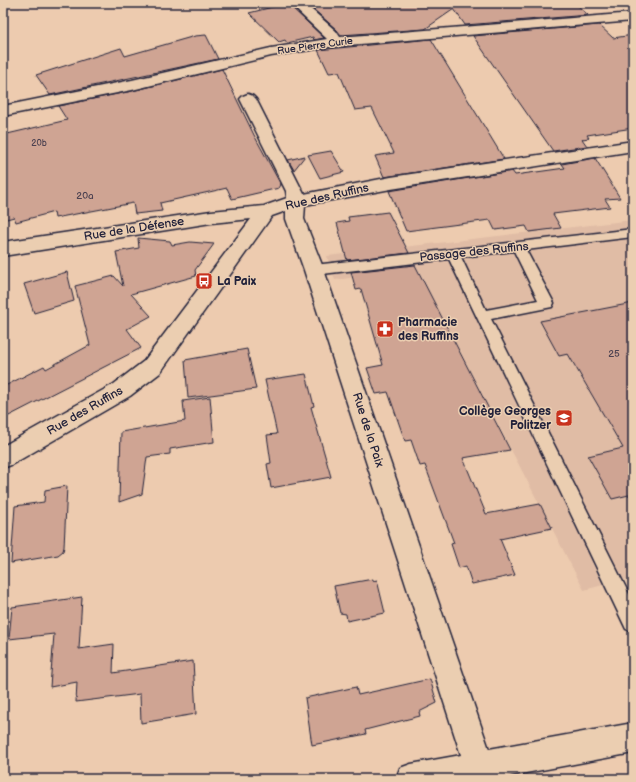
<svg xmlns="http://www.w3.org/2000/svg" width="636" height="782" font-family="'Balsamiq Sans',sans-serif">
	<style>
		.built { fill: #e0bca5 }
		.building { fill: #cfa493; stroke: #22223b }
		.lines { fill: none; stroke-linecap: round; stroke-linejoin: round }
		.lane-casing { stroke: #22223b; stroke-width: 3 }
		.street-casing { stroke: #22223b; stroke-width: 3 }
		.lane { fill: #ebceb1; fill-rule: evenodd }
		.street { fill: #ebceb1; fill-rule: evenodd }
		.labels { text-anchor: middle; dominant-baseline: central; stroke-width: 3; stroke-linejoin: round; paint-order: stroke }
		.far-number-label { font-size: 9px; fill: #4d4251 }
		.far-street-label { font-size: 10px; fill: #22223b; stroke: #ebceb1 }
		.number-label { font-size: 10px; fill: #4d4251 }
		.street-label { font-size: 12px; fill: #22223b; stroke: #ebceb1 }
		.poi-label { font-size: 12px; font-weight: bold; fill: #22223b; stroke: #ebceb1; text-anchor: start }
	</style>
	<rect width="100%" height="100%" fill="#edcbaf"/>
	<filter id="ink" filterUnits="userSpaceOnUse"><feTurbulence type="fractalNoise" baseFrequency=".025" numOctaves="2"/><feDisplacementMap in="SourceGraphic" scale="8" xChannelSelector="R" yChannelSelector="G"/><feConvolveMatrix kernelMatrix="1 2 1 2 8 2 1 2 1" color-interpolation-filters="sRGB"/></filter>
	<g filter="url(#ink)">
		<path class="built" d="M633 220V578L624 580 613 559 592 563 603 585 584 590 417 269 335 280 327 256Z"/>
		<path class="building" d="M288 3V4L324 38 314 40 313 37 287 43 285 40 279 42 249 13Z
			M306 3H575L588 15 465 25 454 9 425 29 341 35 337 30Z
			M599 25 613 38 633 35V128L587 135 589 138 582 139 587 146 553 151 473 36Z
			M206 35 218 59 50 95 36 75 121 48 125 56 195 36Z
			M431 39 504 159 384 177 375 156 394 153 372 108 355 110 339 72 329 73 318 50Z
			M222 69 254 135 281 185 279 188 232 199 227 188 160 203 162 211 135 214 133 203 55 218 54 212 16 222 14 217 3 220V135L67 120 58 106 132 91Z
			M331 151 344 172 320 178 308 155Z
			M305 156 294 170 288 160Z
			M595 158 620 198 605 199 610 207 553 214 561 228 529 232 526 226 495 230 490 220 406 231 389 191 512 171 515 175 565 168 562 164Z
			M388 212 409 253 347 260 337 223 349 221 348 217Z
			M138 238 170 241 172 245 190 242 214 244 195 270 196 276 131 294 151 316 127 329 141 348 3 419V387L44 366 46 369 90 345 75 286 114 276 123 286 116 252 139 248Z
			M415 265 510 450 463 458 486 514 540 504 552 528 500 539 515 575 472 584 466 566 459 568 451 544 454 543 425 465 420 466 411 440 405 441 388 392 376 394 367 368 383 365 361 289 356 290 351 272Z
			M67 272 74 301 34 313 24 284Z
			M633 303V494L612 499 588 456 623 448 568 354 559 356 540 321Z
			M247 349 256 389 188 398 185 360Z
			M306 374 314 406 311 407 331 477 271 488 267 464 271 463 267 435 277 434 265 380Z
			M210 397 214 442 170 449V454L147 457 142 494 119 502 121 432 185 421 183 401Z
			M67 486 64 547 63 551 58 555 11 563 15 506 44 502 45 490Z
			M373 579V581L377 580 385 613 347 621 346 614 340 613 334 586Z
			M82 597 79 649 114 644 113 673 193 661 196 714 141 723 140 694 76 702 77 682 50 687 54 634 9 639 12 607Z
			M430 679 437 703 419 712 420 716 365 730 366 734 312 745 305 698 356 687 358 695Z"/>
		<g class="lines">
			<g class="lane-casing">
				<path id="lane" d="M633 229V237L526 250 554 303 552 307 547 308 491 319 633 602V631L626 629 449 259 314 275 309 273 307 270 309 267 314 265ZM514 251 538 300 486 310 461 257Z"/>
			</g>
			<g class="street-casing">
				<path id="street" d="M289 3H304L336 31 340 37 633 13V21L336 46 271 56 132 90 3 116V106L132 80 271 48 327 39Z
					M248 94 253 96 256 99 304 194 391 177 633 141V151L391 189 305 205 304 219 324 270 489 749 633 723V753L493 779H396L400 768 411 764 461 755 304 270 286 219V211L272 216 160 373 130 396 11 465 3 468V446L114 384 144 361 251 219 211 223 3 256V242L211 211 264 206 287 198 286 191 240 99 243 96Z"/>
			</g>
			<use href="#lane" class="lane"/>
			<use href="#street" class="street"/>
		</g>
	</g>
	<defs>
		<g id="bus-square" transform="scale(0.9)"><rect x="-9" y="-9" width="18" height="18" rx="4" fill="#c8321e" stroke="#ebceb1"/><path d="M-5-6H5V4H4V6H2V4H-2V6H-4V4H-5ZM-3.5-4V0h7V-4ZM-3.5 1.2v1.5H-2V1.2ZM2 1.2v1.5H3.5V1.2Z" fill="#fff"/></g>
		<g id="pharmacy-square" transform="scale(0.9)"><rect x="-9" y="-9" width="18" height="18" rx="4" fill="#c8321e" stroke="#ebceb1"/><path d="M-2-6h4v4h4v4h-4v4h-4v-4h-4v-4h4Z" fill="#fff"/></g>
		<g id="school-square" transform="scale(0.9)"><rect x="-9" y="-9" width="18" height="18" rx="4" fill="#c8321e" stroke="#ebceb1"/><path d="M0-5L7-2L0 1L-7-2ZM-4 1L0 2.5L4 1V4Q0 6-4 4Z" fill="#fff"/></g>
	</defs>
	<g fill-rule="evenodd">
		<use href="#bus-square" x="204" y="281"/>
		<use href="#pharmacy-square" x="385" y="329"/>
		<use href="#school-square" x="564" y="418"/>
	</g>
	<g class="labels">
		<g class="far-number-label">
			<text x="39" y="143">20b</text>
		</g>
		<g class="far-street-label">
			<text transform="translate(315 46) rotate(-8)">Rue Pierre Curie</text>
		</g>
		<g class="number-label">
			<text x="85" y="196">20a</text>
			<text x="614" y="354">25</text>
		</g>
		<g class="street-label">
			<text transform="translate(327 197) rotate(-13)">Rue des Ruffins</text>
			<text transform="translate(134 229) rotate(-9)">Rue de la Défense</text>
			<text transform="translate(474 252) rotate(-6)">Passage des Ruffins</text>
			<text transform="translate(85 411) rotate(-30)">Rue des Ruffins</text>
			<text transform="translate(368 430) rotate(72)">Rue de la Paix</text>
		</g>
		<g class="poi-label">
			<text x="217" y="281">La Paix</text>
			<text x="398" y="322">Pharmacie<tspan x="398" dy="14">des Ruffins</tspan></text>
			<text x="551" y="411" text-anchor="end">Collège Georges<tspan x="551" dy="14">Politzer</tspan></text>
		</g>
	</g>
	<rect width="636" height="782" fill="none" stroke="#ebceb1" stroke-width="16"/>
	<rect x="8" y="8" width="620" height="766" fill="none" stroke="#22223b" stroke-width="1.5" filter="url(#ink)"/>
</svg>
